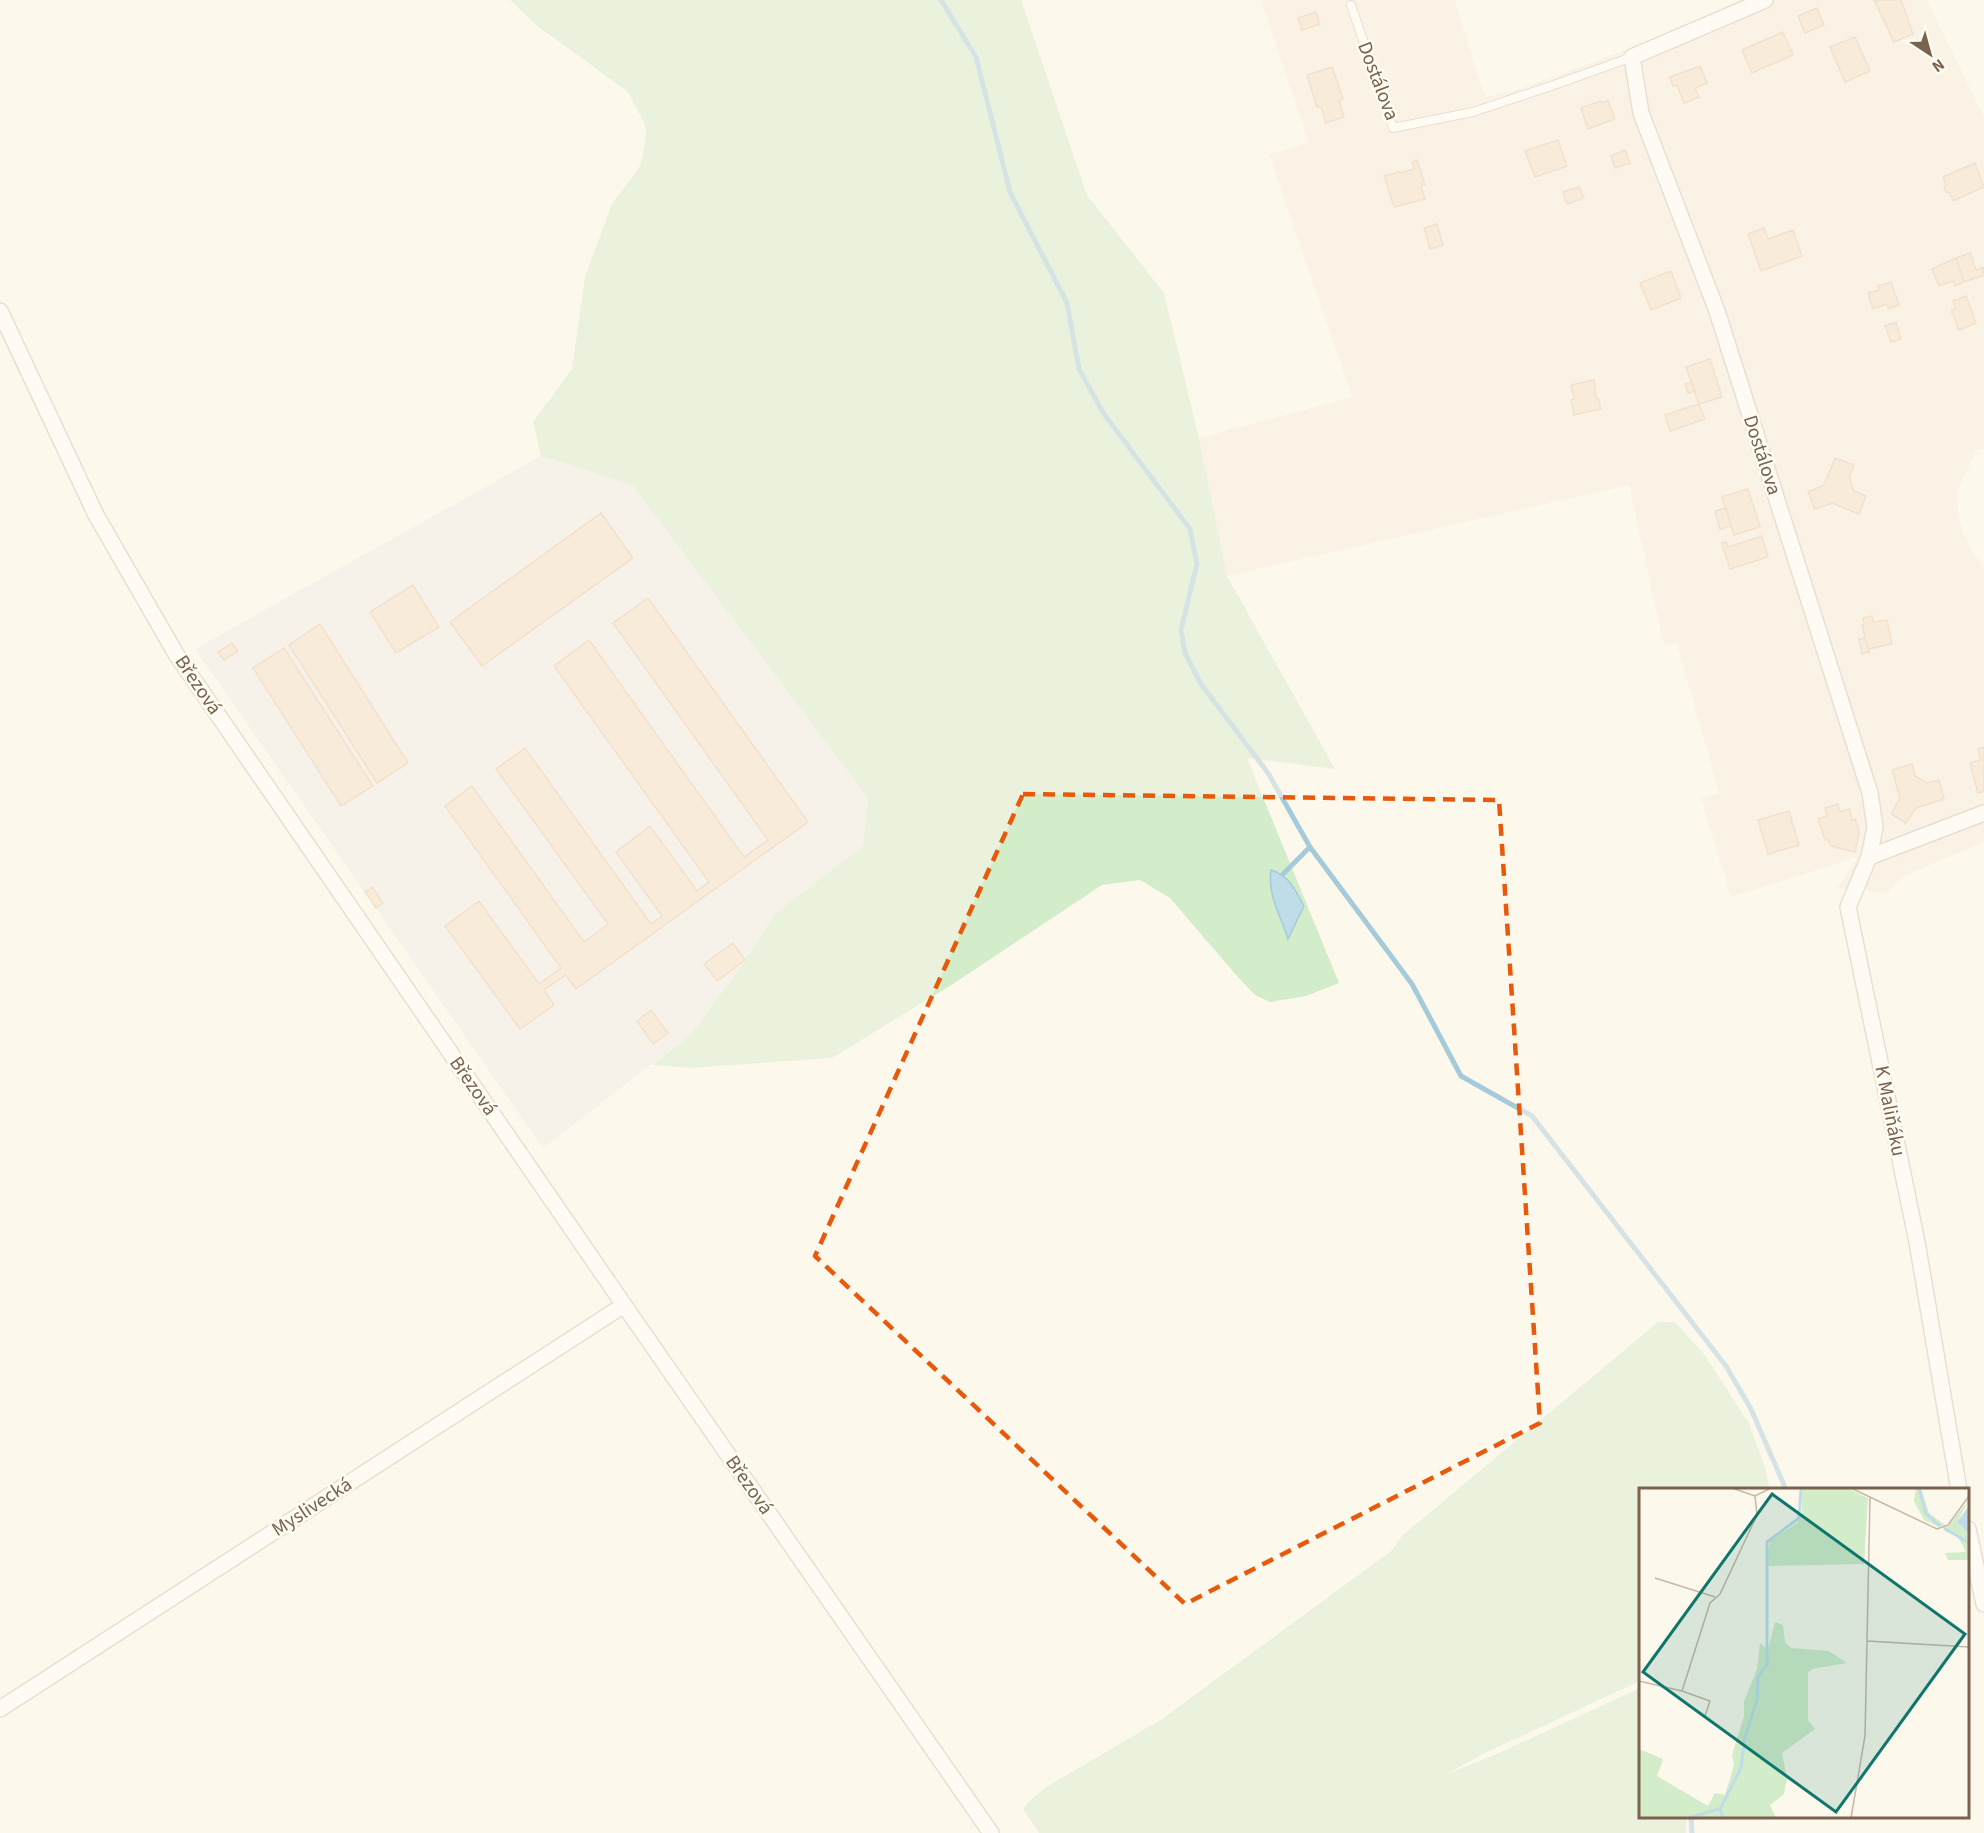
<svg xmlns="http://www.w3.org/2000/svg" width="1984" height="1833" font-family="'Source Sans 3',sans-serif">
	<style>
		.residential { fill: #f5ecda }
		.industrial { fill: #efeae4 }
		.green { fill: #d3ecc9 }
		.water { fill: #bfdde8; stroke: #a5cbda; stroke-width: 1.5 }
		.lines { fill: none; stroke-linecap: round; stroke-linejoin: round }
		.stream { stroke: #a5cbda; stroke-width: 5 }
		.building { fill: #f3dcc3; stroke: #e6c5a3; stroke-width: 1.5 }
		.service-casing { stroke: #d1c2b0; stroke-width: 10 }
		.minor-casing { stroke: #d1c2b0; stroke-width: 18 }
		.service { stroke: #fff; stroke-width: 8 }
		.minor { stroke: #fff; stroke-width: 15 }
		.marked { fill: none; stroke: #e8590c; stroke-width: 4.5; stroke-dasharray: 12 8; stroke-linejoin: round }
		.labels { text-anchor: middle; dominant-baseline: central; stroke-width: 5; stroke-linejoin: round; paint-order: stroke }
		.street-label { font-size: 20px; fill: #7a624d; stroke: #fffcf3 }
		.inset-river { fill: none; stroke: #bfdde8; stroke-width: 3 }
		.inset-road { fill: none; stroke: #c5b8a7; stroke-width: 1.5 }
		.view { fill: #0f766e; fill-opacity: 0.15; stroke: #0f766e; stroke-width: 3 }
		.inset-edge { fill: none; stroke: #7a624d; stroke-width: 3 }
	</style>
	<rect width="100%" height="100%" fill="#fdf8ec"/>
	<path class="residential" d="M1261 0H1455L1478 76 1486 97 1520 89 1628 49 1741 0H1927L1984 117V448L1976 451 1957 492 1959 520 1968 545 1984 568V842L1901 877 1888 893 1837 889 1858 857 1731 897 1701 799 1719 793 1677 644 1664 645 1629 485 1227 576 1199 438 1352 397 1269 154 1309 143Z"/>
	<path class="industrial" d="M541 456 632 485 868 798 863 846 775 913 742 965 692 1033 543 1148 195 649Z"/>
	<path class="green" d="M510 0H1021L1087 195 1164 293 1199 438 1227 576 1335 769 1247 758 1339 983 1306 996 1270 1002 1255 995 1237 976 1170 898 1140 880 1102 885 953 984 832 1058 688 1068 652 1065 692 1033 742 965 775 913 863 846 868 798 632 485 541 456 533 422 572 369 585 277 612 204 639 168 643 154 646 133 645 124 628 92 536 25Z
		M1658 1322H1675L1704 1354 1748 1422 1764 1464 1770 1489 1640 1490V1681L1483 1754 1447 1774 1499 1753 1640 1688V1816L1686 1817V1833H1039L1023 1809 1030 1800 1048 1786 1162 1719 1391 1551 1402 1536Z"/>
	<path class="water" d="M1271 870C1290 876 1295 890 1304 906L1288 939C1281 916 1267 895 1271 870Z"/>
	<g class="lines">
		<path class="stream" d="M941 0 976 57 1010 192 1067 303 1079 369 1104 414 1190 529 1197 564 1181 630 1185 653 1201 684 1268 773 1310 847 1412 984 1461 1076 1532 1116 1726 1366 1751 1409 1784 1485V1490
			M1283 874 1310 847
			M1691 1816 1692 1833"/>
	</g>
	<path class="building" d="M1874 0H1901L1913 34 1894 42Z
		M1817 8 1824 25 1805 33 1798 16Z
		M1316 12 1320 24 1302 30 1298 18Z
		M1783 32 1793 55 1752 73 1742 50Z
		M1855 37 1870 71 1845 82 1830 47Z
		M1700 66 1707 83 1695 88 1699 97 1684 103 1677 85 1673 86 1670 77Z
		M1332 67 1343 99 1339 101 1344 117 1326 123 1321 107H1317L1307 75Z
		M1601 101V103L1608 101 1615 119 1588 129 1581 108Z
		M1558 140 1567 166 1535 177 1525 151Z
		M1625 150 1630 163 1615 168 1611 156Z
		M1417 160 1425 185 1421 186 1425 199 1394 207 1384 175 1385 176 1398 172V170L1399 173 1414 169 1412 162Z
		M1975 163 1984 187 1953 201 1950 193 1946 192 1944 188 1946 185 1943 177Z
		M1579 187 1584 198 1567 204 1563 192Z
		M1437 224 1443 245 1430 249 1424 228Z
		M1764 228 1768 239 1793 230 1802 256 1761 271 1748 234Z
		M1970 253 1976 270 1983 267 1984 275 1964 282 1956 258Z
		M1956 258 1964 282 1955 286 1953 281 1939 286 1932 269Z
		M1671 271 1681 298 1651 310 1640 283Z
		M1891 282 1899 305 1889 309 1887 304 1873 309 1868 293 1879 290 1878 286Z
		M1966 296 1976 323 1959 330 1951 310 1956 308 1953 301Z
		M1896 322 1901 339 1891 342 1885 326Z
		M1710 359 1722 397 1699 404 1686 367Z
		M1594 380 1596 398H1598L1601 409 1574 415 1571 400 1574 399 1571 385Z
		M1692 382 1695 391 1688 393 1685 384Z
		M1699 404 1705 419 1670 431 1665 415Z
		M1835 458 1854 465 1849 477 1854 491 1866 496 1859 514 1832 503 1815 509 1808 492 1824 485Z
		M1748 489 1760 527 1734 535 1722 497Z
		M1726 508 1731 526 1720 529 1715 511Z
		M601 513 633 558 482 666 450 622Z
		M1762 536 1768 557 1730 569 1722 543 1726 542 1728 547Z
		M413 585 439 627 396 653 370 612Z
		M648 598 808 822 576 989 566 975 544 990 554 1005 520 1029 445 926 479 901 539 984 561 968 445 806 472 786 584 942 608 924 496 769 525 748 651 924 662 916 616 852 650 826 697 891 709 882 554 666 589 640 744 857 768 840 613 623Z
		M1872 616 1874 622 1887 620 1892 644 1868 649 1862 625H1864L1863 618Z
		M320 624 408 763 377 783 289 645Z
		M1865 638 1869 652 1862 654 1859 639Z
		M232 643 238 651 224 660 218 652Z
		M284 648 373 786 341 806 253 668Z
		M1984 747V791L1978 793 1970 763 1981 760 1978 749Z
		M1912 764 1915 776 1927 783 1939 780 1944 799 1916 808 1906 823 1891 814 1900 798 1892 770Z
		M1838 804 1840 812 1849 809 1852 820 1855 819 1859 832 1855 852 1831 846 1828 839 1825 840 1818 819 1827 816 1825 808Z
		M1789 811 1799 845 1768 854 1758 820Z
		M372 887 383 903 376 908 365 892Z
		M733 943 745 960 717 981 704 964Z
		M651 1010 668 1033 653 1044 637 1021Z"/>
	<g class="lines">
		<g class="service-casing">
			<path id="service" d="M1351 5 1393 128 1473 112 1554 85 1632 57"/>
		</g>
		<g class="minor-casing">
			<path id="minor" d="M1765 0 1632 57 1641 113 1717 311 1870 793 1875 827 1869 857 1848 907 1917 1242 1959 1490
				M0 311 96 515 176 654 624 1305 991 1833
				M1869 857 1984 813
				M1968 1529 1984 1604
				M0 1709 624 1305"/>
		</g>
		<use href="#service" class="service"/>
		<use href="#minor" class="minor"/>
	</g>
	<path d="M0 0H1984V1833H0ZM1023 794 1499 800 1540 1423 1185 1604 815 1256Z" fill="#fdf8ec" fill-opacity=".55" fill-rule="evenodd"/>
	<path class="marked" d="M1023 794 1499 800 1540 1423 1185 1604 815 1256Z"/>
	<g class="labels">
		<g class="street-label">
			<text transform="translate(1378 81) rotate(69)">Dostálova</text>
			<text transform="translate(1762 455) rotate(72)">Dostálova</text>
			<text transform="translate(198 685) rotate(56)">Březová</text>
			<text transform="translate(473 1086) rotate(55)">Březová</text>
			<text transform="translate(1890 1111) rotate(79)">K Maliňáku</text>
			<text transform="translate(749 1485) rotate(55)">Březová</text>
			<text transform="translate(312 1507) rotate(-33)">Myslivecká</text>
		</g>
	</g>
	<g transform="translate(1639 1488)">
		<rect width="330" height="330" fill="#fdf8ec"/>
		<path d="M162 0H208L229 10 225 76 127 78 131 53 158 35 163 26ZM277 0H282L290 25 306 37 300 39 285 32 275 13ZM330 12 318 34 330 46V72H309L306 65 327 64 319 49 305 43ZM136 134 144 137 146 154 152 160 190 163 208 175 173 181 169 185V232L176 241 143 265 148 290 145 306 131 317 137 330H0V261L24 271 18 288 69 318 76 305 86 307 95 277 93 267 105 228V213L118 181 121 155 129 162Z" fill="#d3ecc9"/>
		<path d="M330 18V46L318 34Z" fill="#bfdde8"/>
		<path class="inset-river" d="M280 0 287 26 301 38M305 40 330 55M49 330 80 321M84 330 81 321 102 280 106 249 118 212 119 189 128 177V54L160 30 162 0"/>
		<path class="inset-road" d="M93 0 116 8 132 0M212 0 298 41 309 37 330 8M16 90 76 109M228 153 330 159M0 193 43 203 71 115 81 106 118 27 116 8M43 203 71 213 66 228M212 330 226 248 231 9"/>
		<path class="view" d="M133 6 326 146 197 324 4 184Z"/>
		<rect width="330" height="330" class="inset-edge"/>
	</g>
	<g transform="translate(1930 54) rotate(144)" stroke="#fffcf3" stroke-width="4.5" paint-order="stroke">
	<path d="M0-4.5L10 22L0 15L-10 22Z" fill="#7a624d"/>
	<text y="-9" font-size="16" font-weight="bold" text-anchor="middle" fill="#7a624d">N</text>
	</g>
</svg>
